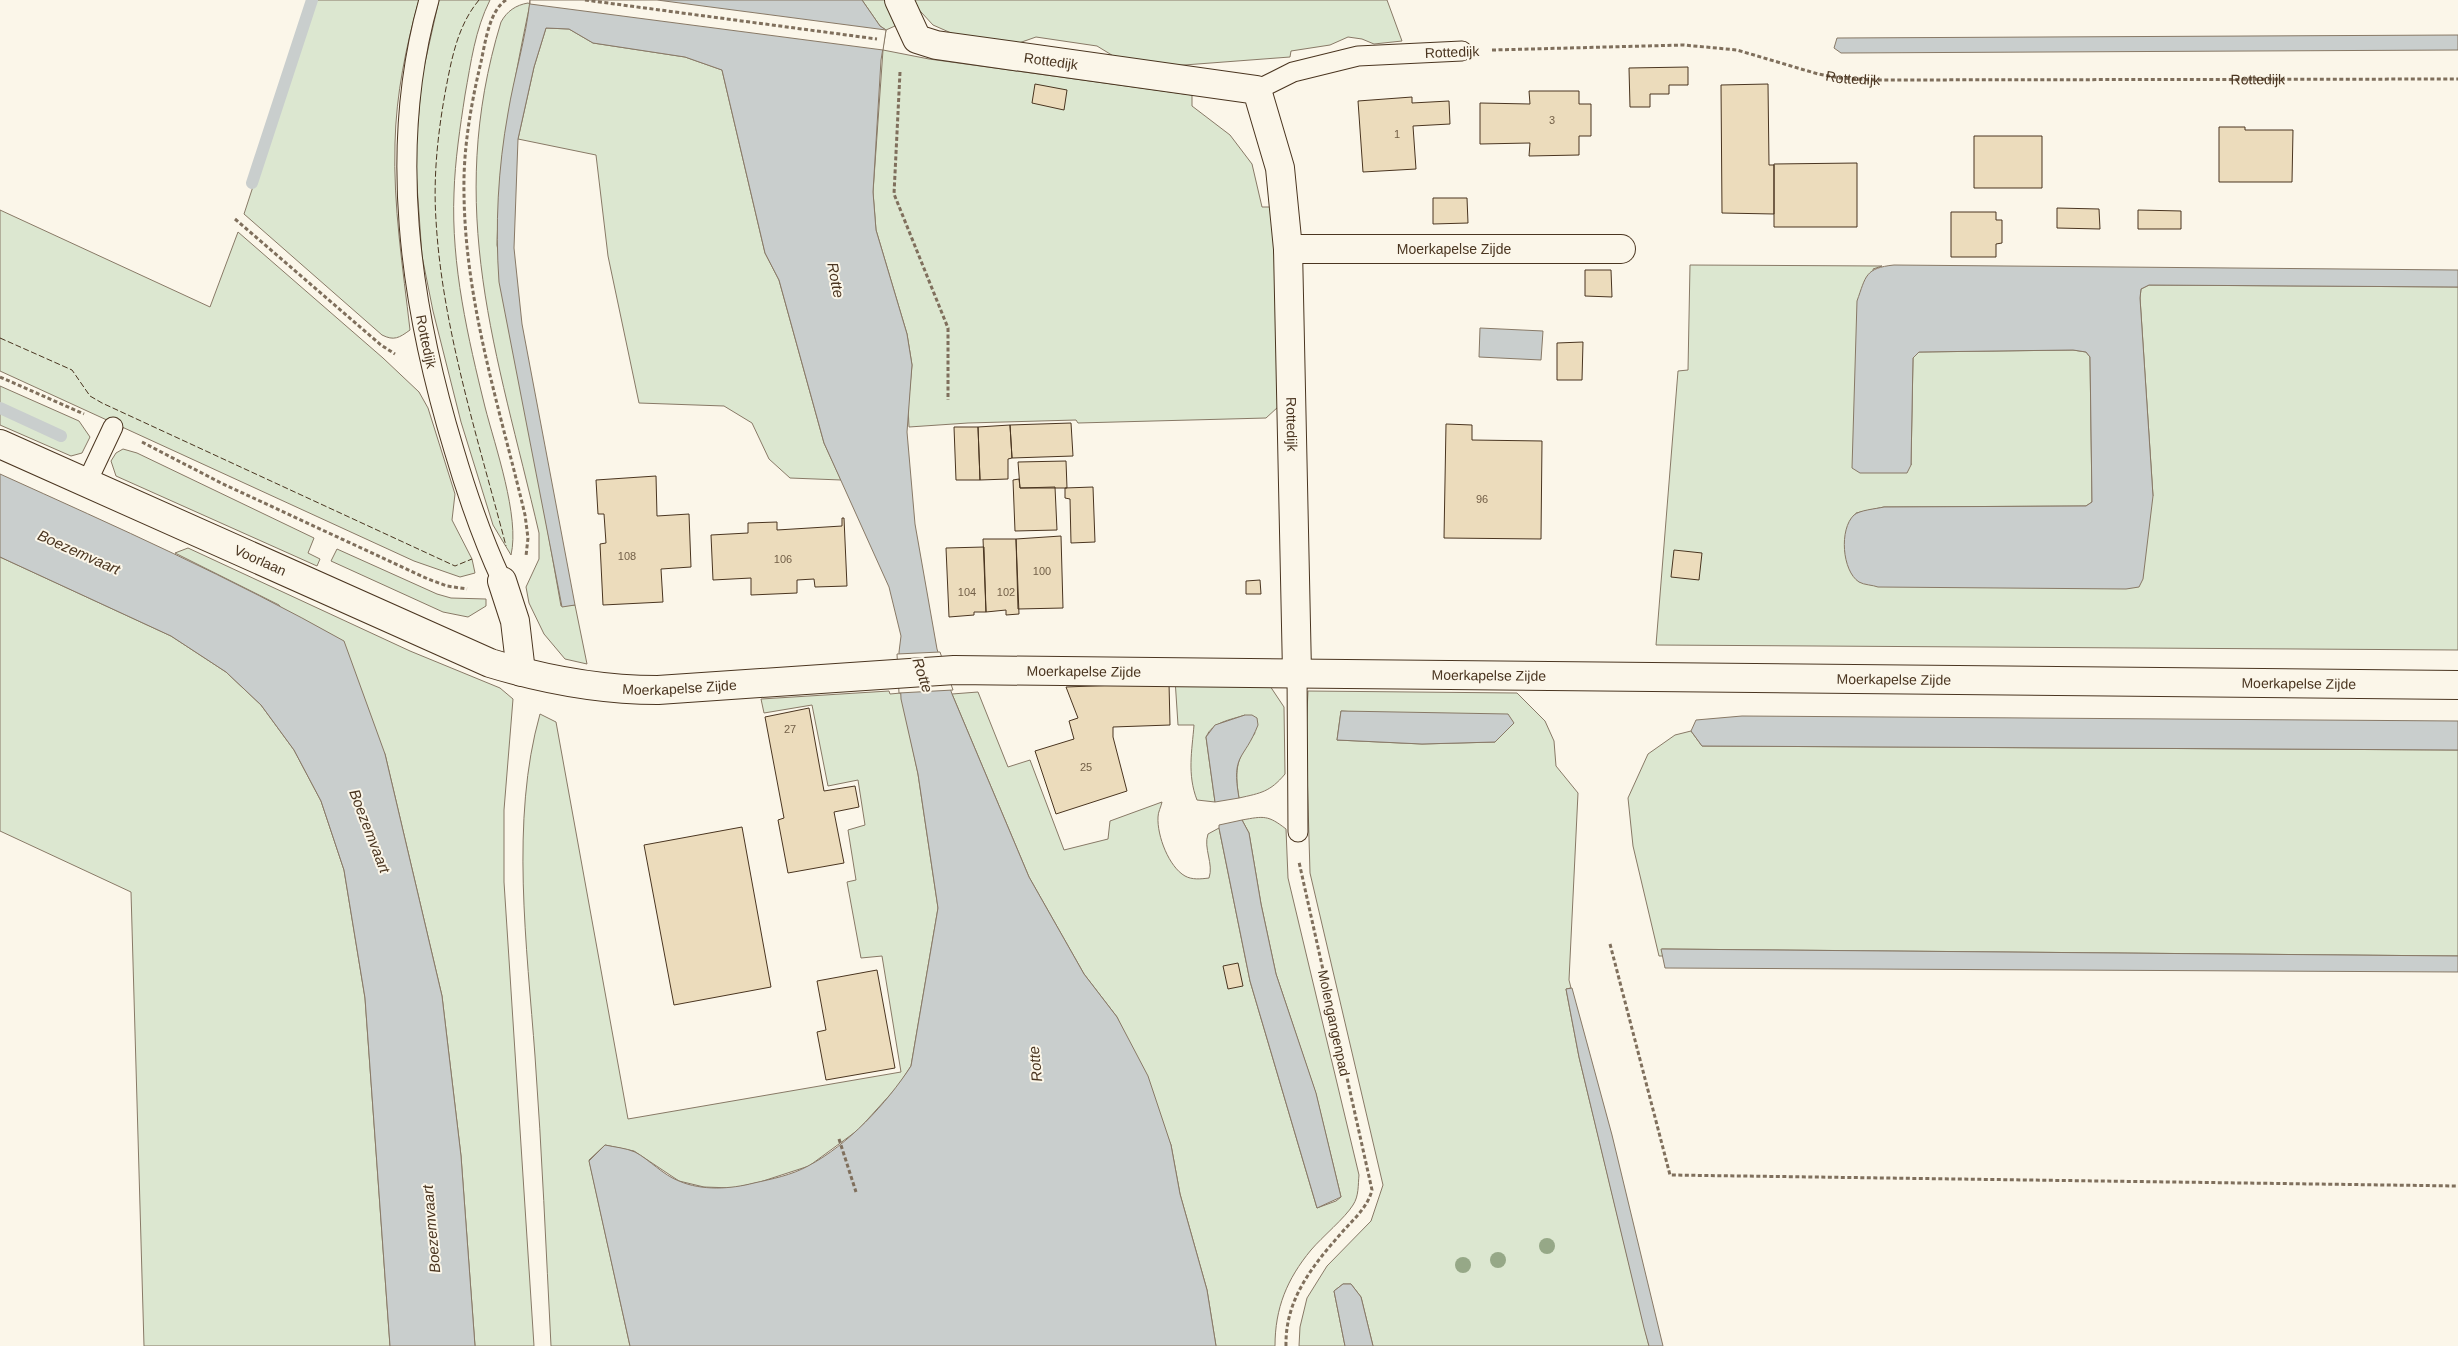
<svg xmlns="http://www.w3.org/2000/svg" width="2458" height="1346" font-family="Helvetica,sans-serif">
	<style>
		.green { fill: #dce7d0; stroke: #887966; fill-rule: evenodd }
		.water { fill: #c9cecd; stroke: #887966 }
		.pier { fill: #fbf6e9; stroke: #887966 }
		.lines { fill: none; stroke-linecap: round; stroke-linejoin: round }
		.stream { stroke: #c9cecd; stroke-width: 12 }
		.building { fill: #ecdcbc; stroke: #4a3520 }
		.service-casing { stroke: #4a3520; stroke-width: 21 }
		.minor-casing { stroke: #4a3520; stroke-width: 30 }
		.tertiary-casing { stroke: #4a3520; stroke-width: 30 }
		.path { stroke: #7f6f5c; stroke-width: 3; stroke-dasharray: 4 2.5; stroke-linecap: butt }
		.service { stroke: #fbf6e9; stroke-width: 19 }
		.minor { stroke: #fbf6e9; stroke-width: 28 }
		.tertiary { stroke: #fbf6e9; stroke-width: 28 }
		.fence { stroke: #4a3520; stroke-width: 1; stroke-dasharray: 6 2.5; stroke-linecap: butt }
		.tree { fill: #96a887 }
		.labels { text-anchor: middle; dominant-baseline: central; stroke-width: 4; stroke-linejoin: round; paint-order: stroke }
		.number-label { font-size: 11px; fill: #725f47 }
		.street-label { font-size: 14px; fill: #4a3520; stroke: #fbf6e9 }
		.water-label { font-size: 15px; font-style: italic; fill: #4a3520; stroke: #fbf6e9 }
	</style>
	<rect width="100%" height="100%" fill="#fbf6e9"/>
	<path class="green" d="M314 0H419C406 46 396 95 395 143 393 206 403 268 410 330 399 338 394 341 382 335L244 214Z
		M439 0H490C475 30 471 62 465 95 460 128 455 160 454 193 451 265 468 338 485 407 495 446 520 517 511 555L493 525 461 422 433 311 422 256 415 157 422 76Z
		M862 0H887L895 26 886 30 880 26Z
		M910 0H1387L1402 41 1374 44 1362 39 1348 37 1330 45 1291 51 1290 57 1171 66 1115 57 1097 46 1036 37 1016 44 958 36 933 25Z
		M528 3 530 4C513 84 499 162 497 245L561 606 575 605 587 664 565 659 544 634 529 603 526 587 539 559V533C497 352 444 209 501 22 507 11 516 5 528 3Z
		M546 28 569 29 593 43 685 57 722 70 765 253 779 280 824 443 841 480 790 478 769 459 752 423 724 406 639 403 608 256 596 155 518 139 534 67Z
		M883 50 929 59 1192 95V106L1230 135 1252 164 1262 207H1275L1278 407 1266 418 1078 423 1076 420 968 423 909 427 908 407 912 365 907 334 876 230 873 192Z
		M0 210 210 307 238 232 383 358 419 392 428 408 455 494 452 520 472 559 475 573 460 577 414 561 0 371Z
		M1690 265 1882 266 1873 269 1911 465 1913 358 1919 352 2073 350 2086 352 2090 357 2092 502 2086 506 1884 507 1856 513 1845 552 2153 496 2140 298 2141 289 2149 285 2458 287V650L1656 645 1678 371 1688 370Z
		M0 386 79 421 90 437 82 453 71 456 0 425Z
		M123 449 137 453 314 538 308 553 320 559 317 566 116 476 111 461 116 453Z
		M188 548 410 651 500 688 513 699 504 810V882L534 1346H475L461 1156 442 996 385 754 279 605 175 553Z
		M337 549 437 594 451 598 486 599V606L468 617 443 612 331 561Z
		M0 557 171 636 226 672 261 705 294 750 321 801 344 870 365 998 390 1346H144L131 892 0 831Z
		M1175 679 1270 686 1284 707 1285 774C1270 792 1261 793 1239 798 1234 768 1237 757 1255 733L1245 715C1230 720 1212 722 1206 737L1215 802 1197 800C1187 774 1192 751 1194 725H1178Z
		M889 691 890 694 901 693 918 774 938 908 911 1066 898 1086 858 1130 809 1166 760 1182 733 1188 704 1187 679 1181 634 1151 605 1145 589 1160 630 1346H551C546 1249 542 1152 535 1056 527 947 510 820 540 714L556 722 628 1119 901 1072 882 956 861 958 847 882 856 880 848 830 865 825 858 780 828 786 812 705 764 713 761 699Z
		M1308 691 1517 693 1545 721 1554 741 1556 766 1578 793 1569 980 1571 988 1566 989 1579 1057 1649 1346H1373L1361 1297 1351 1284H1343L1334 1291 1345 1346H1299L1300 1327 1307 1298 1327 1266 1371 1221 1383 1185 1310 873 1306 733ZM1341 711 1513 723 1495 742 1422 744 1337 740Z
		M978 692 1008 767 1030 760 1064 850 1108 839 1110 821 1162 802C1161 807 1158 812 1158 817 1157 836 1169 867 1185 876 1192 880 1201 879 1209 878 1214 864 1203 848 1208 834L1219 828 1250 981 1317 1208 1336 1201 1341 1197 1316 1094 1276 974 1261 904 1249 833 1242 820C1264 816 1268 815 1286 829L1288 878 1359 1175C1358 1185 1359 1196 1353 1205 1345 1218 1322 1237 1311 1250 1287 1279 1275 1308 1275 1346H1216L1207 1290 1180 1194 1171 1145 1117 1017 1084 974 1029 877 952 694Z
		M1691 731 1702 746 2458 750V956L1662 949 1663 956H1659L1633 846 1628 798 1648 754 1675 735Z"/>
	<path class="water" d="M530 0H862L880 26 886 30 881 60 873 192 876 230 907 334 912 365 907 432 915 524 937 649 952 694 1029 877 1084 974 1117 1017 1148 1076 1171 1145 1180 1194 1207 1290 1216 1346H630L589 1161 605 1145C614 1147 626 1148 635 1152 650 1160 663 1175 679 1181 702 1191 731 1189 754 1183 772 1179 792 1175 808 1166 848 1145 887 1103 911 1066L938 908 918 774 901 699 899 652 901 636 889 587 824 443 779 280 765 253 722 70 685 57 593 43 569 29 546 28 534 67 518 139 514 248 522 324 575 605 562 607 499 282C495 226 498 168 508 113 514 76 526 38 530 0Z
		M2458 35V50L1841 53 1834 48 1837 38Z
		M1894 265 2458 270V287L2149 285 2141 289 2140 298 2153 496 2143 579 2139 587 2126 589 1878 587C1873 585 1864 585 1859 582 1842 571 1839 529 1854 515 1860 510 1875 509 1884 507L2086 506 2092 502 2090 357 2086 352 2073 350 1919 352 1913 358 1911 465 1907 473H1860L1852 468 1857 301C1866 276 1865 268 1894 265Z
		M1480 328 1543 331 1541 360 1479 357Z
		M0 474C117 527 232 578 344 641L385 754 442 996 461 1156 475 1346H390L365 998 344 870 321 801 294 750 261 705 226 672 171 636 0 557Z
		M1341 711 1508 714 1514 723 1495 742 1422 744 1337 740Z
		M1245 715H1252L1257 718 1258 725C1244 761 1231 753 1239 798L1215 802 1206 737 1215 725Z
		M1742 716 2458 721V750L1702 746 1691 731 1696 720Z
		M1242 820 1249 833 1261 904 1276 974 1316 1093 1341 1197 1317 1208 1250 981 1219 828V825Z
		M1661 949 2458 956V972L1665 968Z
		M1572 988 1612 1135 1663 1346H1649L1644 1328 1579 1057 1566 989Z
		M1343 1284H1351L1361 1297 1373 1346H1345L1334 1291Z"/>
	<path class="pier" d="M530 0H657L886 30 883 50 530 4Z
		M940 652 953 690 899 693 897 654Z"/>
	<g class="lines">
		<path class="stream" d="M252 183 312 0
			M0 408 61 436"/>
	</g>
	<path class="building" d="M1688 67V85H1669V94H1650V107H1630L1629 68Z
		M1035 84 1067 90 1064 110 1032 103Z
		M1768 84 1769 165H1774V214L1722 213 1721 85Z
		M1529 91H1579V104H1591V136H1579V155L1529 156 1530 143 1480 144V103L1530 104Z
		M1412 97V103L1449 101 1450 124 1413 126 1416 169 1363 172 1358 101Z
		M2219 127H2245V130H2293L2292 182H2219Z
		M1974 136H2042V188H1974Z
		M1857 163V227H1774V164Z
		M1433 198H1467L1468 223 1433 224Z
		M2057 208 2099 209 2100 229 2057 228Z
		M2138 210 2181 211V229H2138Z
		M1951 212H1996V220H2002V243L1996 244V257H1951Z
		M1585 270H1611L1612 297 1585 296Z
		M1583 342 1582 380H1557V343Z
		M1071 423 1073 456 1012 458 1010 425Z
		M1446 424 1472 425V440L1542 441 1541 539 1444 538Z
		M1010 425 1012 458 1008 459V479L980 480 978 427Z
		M954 427H978L980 480H956Z
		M1066 461 1067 488H1020L1018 462Z
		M656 476 657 516 689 514 691 567 661 569 663 602 603 605 600 544 606 543 604 514H598L596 480Z
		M1019 479 1020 488 1055 487 1057 530 1015 531 1013 480Z
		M1093 487 1095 542 1071 543 1070 499 1065 498V488Z
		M842 518H844L847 586 815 587 814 579 797 580V593L751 595V578L713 580 711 535 748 533V523L777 522V530L842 526Z
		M1061 536 1063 608 1018 609 1016 539Z
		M983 539H1016L1019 614 1006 615V610L986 612Z
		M984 547 986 612H974V615L949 617 946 548Z
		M1674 550 1702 553 1699 580 1671 577Z
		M1260 580 1261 594H1246V581Z
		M1169 683 1170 725 1113 727V737L1127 791 1056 814 1035 751 1074 739 1069 721 1078 718 1066 687Z
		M809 708 824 791 855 786 859 807 834 812 844 863 788 873 778 820 784 818 765 717Z
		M742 827 771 987 674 1005 644 845Z
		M1238 963 1243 986 1228 989 1223 966Z
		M877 970 895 1068 826 1080 817 1032 826 1030 817 981Z"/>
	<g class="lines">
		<g class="service-casing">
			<g id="service">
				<path id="s2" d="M429 0C387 148 410 305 454 450 467 494 482 538 502 581"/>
				<path d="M1257 90 1293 72 1358 56 1462 51"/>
				<path d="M87 482 113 427"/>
				<path d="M1297 672 1298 832"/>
			</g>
		</g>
		<g class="minor-casing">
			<g id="minor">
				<path id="s3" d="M899 0 917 39 936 45 1257 90 1280 168 1288 249 1297 672"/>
				<path id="s4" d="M1288 249H1621"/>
				<path d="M502 581 515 621 521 672"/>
			</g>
		</g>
		<g class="tertiary-casing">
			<g id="tertiary">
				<path id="s5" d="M0 444 490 663C546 680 600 690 658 690L954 670 2458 685"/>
			</g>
		</g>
		<g class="path">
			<path d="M506 0C489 11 485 44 481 62 471 104 463 149 464 193 465 303 500 409 525 515L528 538 526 556"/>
			<path d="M585 0 877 39"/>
			<path id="s1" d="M1492 50 1684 45 1737 50 1818 74 1840 78 1875 80 2458 79"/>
			<path d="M900 72 894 194 948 328V400"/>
			<path d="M235 219 381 345 395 354"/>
			<path d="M0 377 84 414"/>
			<path d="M142 442 221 483 428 579 447 586 467 589"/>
			<path d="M1610 944 1670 1175 2458 1186"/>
			<path d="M839 1139 856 1192"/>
			<path d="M1286 1346C1285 1298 1314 1264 1344 1230 1356 1217 1368 1206 1372 1190L1299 862"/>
		</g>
		<use href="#service" class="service"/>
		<use href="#minor" class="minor"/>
		<use href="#tertiary" class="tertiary"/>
		<path class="fence" d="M479 0C458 25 452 57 446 88 438 131 433 176 436 220 442 328 479 442 506 546
			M0 338 72 370 90 396 102 403 455 566 472 559"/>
	</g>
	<g class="tree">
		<circle cx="1547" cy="1246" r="8"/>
		<circle cx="1498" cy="1260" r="8"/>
		<circle cx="1463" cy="1265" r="8"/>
	</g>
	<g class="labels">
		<g class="number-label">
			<text x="1552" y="120">3</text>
			<text x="1397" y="134">1</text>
			<text x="1482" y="499">96</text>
			<text x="627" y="556">108</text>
			<text x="783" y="559">106</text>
			<text x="1042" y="571">100</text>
			<text x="967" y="592">104</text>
			<text x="1006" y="592">102</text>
			<text x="790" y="729">27</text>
			<text x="1086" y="767">25</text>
		</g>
		<g class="street-label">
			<text transform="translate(1452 52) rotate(-2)">Rottedijk</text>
			<text stroke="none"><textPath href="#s3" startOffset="179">Rottedijk</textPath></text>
			<text stroke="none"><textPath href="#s1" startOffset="365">Rottedijk</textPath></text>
			<text stroke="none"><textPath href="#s1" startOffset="770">Rottedijk</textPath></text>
			<text stroke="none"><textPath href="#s4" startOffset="166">Moerkapelse Zijde</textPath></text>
			<text stroke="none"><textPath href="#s2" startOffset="345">Rottedijk</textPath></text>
			<text stroke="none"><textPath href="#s3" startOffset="725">Rottedijk</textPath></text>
			<text stroke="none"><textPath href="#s5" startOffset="285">Voorlaan</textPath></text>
			<text stroke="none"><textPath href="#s5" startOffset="1134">Moerkapelse Zijde</textPath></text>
			<text stroke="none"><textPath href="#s5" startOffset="1539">Moerkapelse Zijde</textPath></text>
			<text stroke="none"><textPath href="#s5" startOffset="1944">Moerkapelse Zijde</textPath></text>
			<text stroke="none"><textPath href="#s5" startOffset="2349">Moerkapelse Zijde</textPath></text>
			<text stroke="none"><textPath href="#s5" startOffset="729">Moerkapelse Zijde</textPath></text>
			<text transform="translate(1334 1023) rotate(78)">Molengangenpad</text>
		</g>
		<g class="water-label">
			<text transform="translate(836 280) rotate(79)">Rotte</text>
			<text transform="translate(79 552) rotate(24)">Boezemvaart</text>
			<text transform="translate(923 675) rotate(72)">Rotte</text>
			<text transform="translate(370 831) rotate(69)">Boezemvaart</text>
			<text transform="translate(1035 1064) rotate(-96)">Rotte</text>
			<text transform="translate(431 1229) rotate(-95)">Boezemvaart</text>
		</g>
	</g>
</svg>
